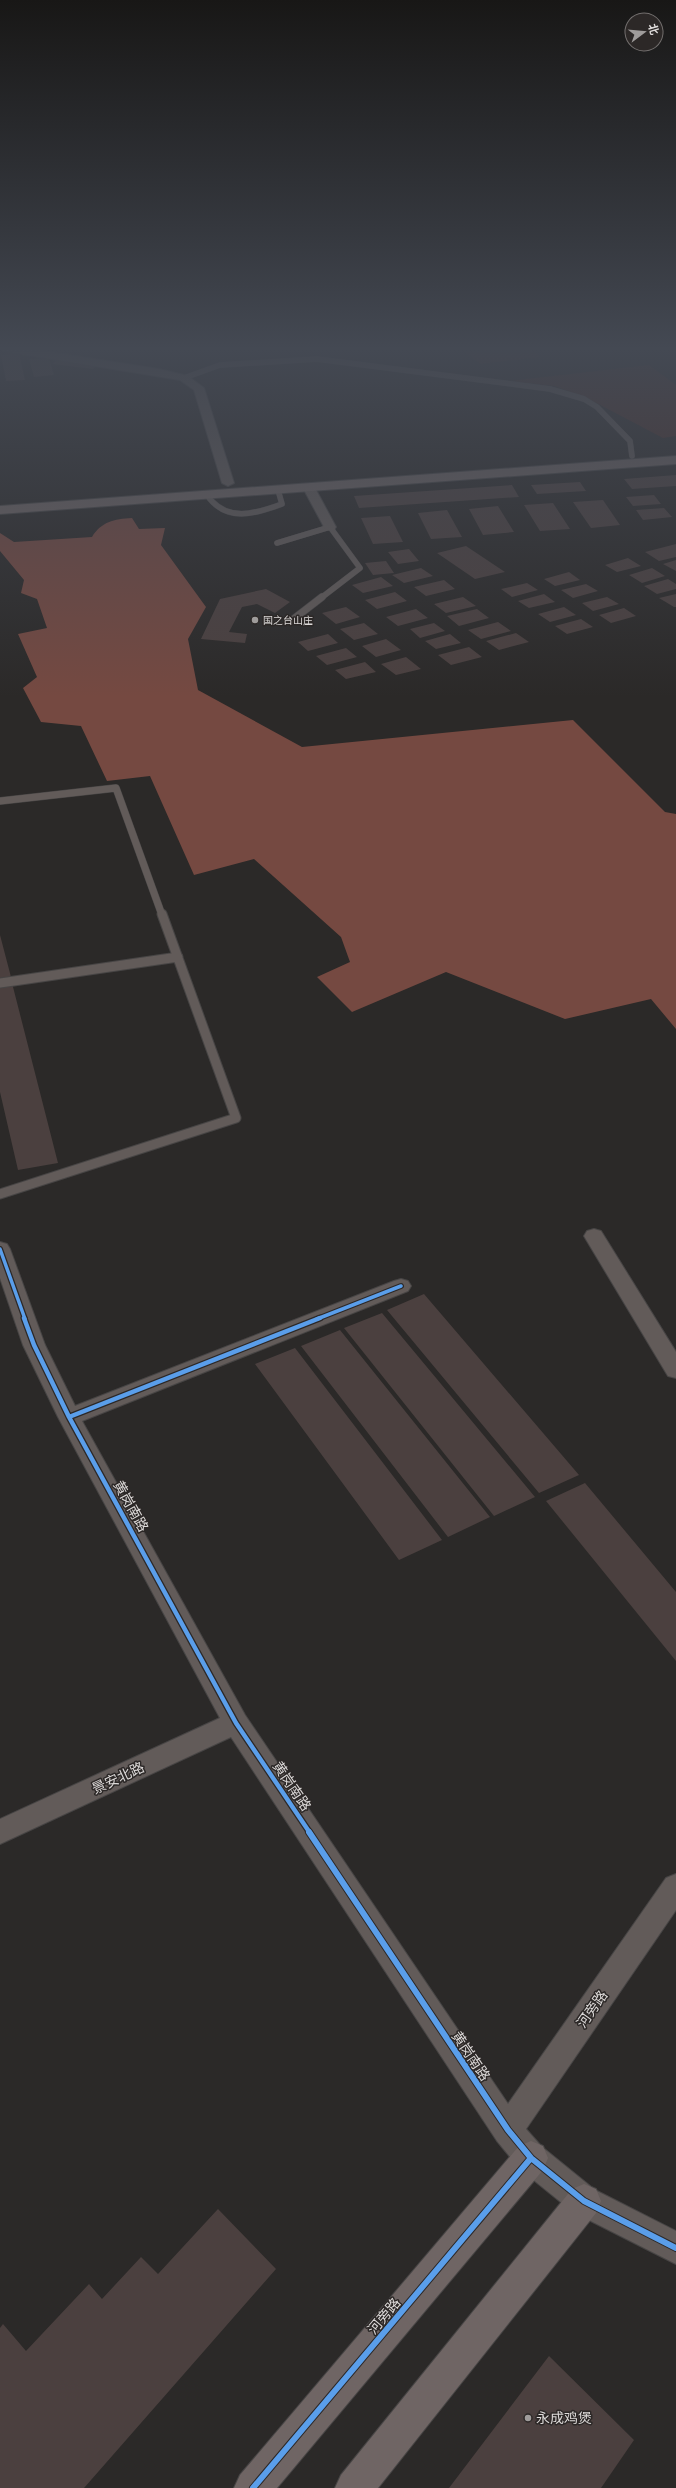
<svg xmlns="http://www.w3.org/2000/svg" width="676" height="2488" font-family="Roboto,'Noto Sans SC',sans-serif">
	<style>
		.green { fill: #4a2c26 }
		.forest { fill: #754941 }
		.building { fill: #4b403f }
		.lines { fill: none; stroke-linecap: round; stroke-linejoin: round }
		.lane-far2-casing { stroke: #474545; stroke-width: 6 }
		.lane-far1-casing { stroke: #474545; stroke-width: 8 }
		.lane-casing { stroke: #474545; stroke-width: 11 }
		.street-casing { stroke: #474545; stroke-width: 2 }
		.secondary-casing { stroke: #474545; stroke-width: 2 }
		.lane-far2 { stroke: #625b59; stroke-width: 5.5 }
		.lane-far1 { stroke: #625b59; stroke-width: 7 }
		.lane { stroke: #625b59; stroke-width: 9 }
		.street { fill: #625b59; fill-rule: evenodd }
		.secondary { fill: #6f6564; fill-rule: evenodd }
		.cycleway-far2-casing { stroke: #2c2827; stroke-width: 6 }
		.cycleway-far1-casing { stroke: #2c2827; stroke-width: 7 }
		.cycleway-casing { stroke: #2c2827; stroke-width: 8 }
		.cycleway-far2 { stroke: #5a9eea; stroke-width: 3.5 }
		.cycleway-far1 { stroke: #5a9eea; stroke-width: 4.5 }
		.cycleway { stroke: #5a9eea; stroke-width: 6 }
		.poi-dot { fill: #9f9c9b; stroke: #2c2827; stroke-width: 1.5 }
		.labels { text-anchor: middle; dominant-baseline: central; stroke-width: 3; stroke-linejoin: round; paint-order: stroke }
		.far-poi-label { font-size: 10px; fill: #dddad9; stroke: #2c2827; text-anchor: start }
		.near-street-label { font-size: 14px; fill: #dddad9; stroke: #2c2827 }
		.near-poi-label { font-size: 14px; fill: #dddad9; stroke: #2c2827; text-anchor: start }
	</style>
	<rect width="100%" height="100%" fill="#2b2928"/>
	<path class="green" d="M495 348H530L540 357 480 364 466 352Z
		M649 365 676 385V436L663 438 585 397 554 386 509 381Z"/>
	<path class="forest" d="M132 518 139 529 165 528 161 545 206 607 188 639 198 690 302 747 573 720 665 812 676 814V1029L651 999 565 1019 446 972 352 1012 317 977 350 962 341 937 254 859 194 875 150 776 107 781 81 726 41 722 23 688 37 677 18 634 47 628 37 599 21 593 24 580 0 551V533L14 542 92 537C101 522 114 519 132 518Z"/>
	<path class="building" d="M19 353 25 380 6 381 1 355Z
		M49 358 54 375 34 377 29 359Z
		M58 359 99 364 93 369 52 364Z
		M676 475V486L632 489 624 479Z
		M580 482 586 491 537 494 531 485Z
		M512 485 519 497 359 508 354 496Z
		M654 495 661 504 633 506 626 497Z
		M603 500 620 525 591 528 573 502Z
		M553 503 570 529 540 531 524 505Z
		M498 506 514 532 483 535 469 509Z
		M664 508 672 517 643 520 636 510Z
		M447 510 462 537 431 539 418 513Z
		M390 516 403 542 373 544 361 518Z
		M676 544V557L659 561 645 552Z
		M466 546 505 572 475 579 437 553Z
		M409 549 419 561 398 564 388 552Z
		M628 558 641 566 617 572 605 565Z
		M676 560V571L663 564Z
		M386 561 394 573 373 575 365 563Z
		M421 568 433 576 404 583 392 575Z
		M652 568 665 576 642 583 629 575Z
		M569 572 580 580 555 586 544 579Z
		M381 577 393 586 363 593 352 585Z
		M668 579 676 584V589L657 594 644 586Z
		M444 580 455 589 426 596 414 587Z
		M527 583 538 590 512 597 501 589Z
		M586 584 598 591 573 598 561 590Z
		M266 589 290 602 275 613 257 604 242 607 229 632 247 634 245 643 201 639 220 599Z
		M395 592 407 601 377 609 365 600Z
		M544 594 555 602 529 608 518 601Z
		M676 594V607H674L659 598Z
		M463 597 476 606 446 613 434 604Z
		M607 597 619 604 593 611 582 603Z
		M346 607 360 617 336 624 322 613Z
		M564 607 576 615 550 622 538 614Z
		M624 608 636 616 611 623 599 615Z
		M416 609 428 618 398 626 386 617Z
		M477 609 489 618 459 626 447 616Z
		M581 619 593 627 567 634 555 626Z
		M498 622 511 631 481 639 468 630Z
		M364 623 378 634 354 640 340 629Z
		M434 623 445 631 420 638 410 629Z
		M516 633 529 642 499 650 486 641Z
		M328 634 338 643 308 651 298 642Z
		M450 634 461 643 436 649 425 641Z
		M386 639 401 650 376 657 362 646Z
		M469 647 482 657 451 665 438 655Z
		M346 648 357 657 327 665 316 656Z
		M406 657 421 669 396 675 381 664Z
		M365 662 376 672 346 679 335 670Z
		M0 935 11 977 0 978Z
		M12 983 58 1163 18 1170 0 1092V985Z
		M424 1294 579 1475 539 1493 387 1310Z
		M382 1313 535 1497 494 1516 344 1328Z
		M340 1330 490 1517 448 1537 301 1346Z
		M295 1348 442 1540 399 1560 255 1364Z
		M585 1483 676 1592V1661L546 1501Z
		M218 2209 276 2269 84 2488H0V2328L3 2324 26 2351 89 2284 102 2299 141 2257 158 2274Z
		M549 2356 634 2440 601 2488H449Z"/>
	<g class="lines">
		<g class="lane-far2-casing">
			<path id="lane-far2" d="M184 378 220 365 317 359 550 389 584 399 597 407 630 441 632 456
				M207 495C226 523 255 514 282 504L278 490
				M277 543 330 527 360 568 321 598"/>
		</g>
		<g class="lane-far1-casing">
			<path id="lane-far1" d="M291 621 322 597
				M0 801 116 788 162 915"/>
		</g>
		<g class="lane-casing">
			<path id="lane" d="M0 983 178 957
				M0 1194 236 1118 162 914"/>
		</g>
		<g class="street-casing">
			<path id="street" d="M0 348H25L159 369 188 376 204 388 234 483 228 486 222 483 194 390 180 380 3 351Z
				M309 485 315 488 336 527 334 530H326L324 527 303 488Z
				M594 1229 601 1231 676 1352V1378L668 1376 584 1236 587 1231Z
				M0 1242 7 1244 10 1249 45 1345 75 1406 394 1281 401 1279 408 1281 411 1286 408 1291 82 1421 245 1715 508 2104 666 1878 676 1874V1910L526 2129 542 2147 595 2190 676 2231V2264L573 2212 520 2169 497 2141 231 1737 0 1844V1819L220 1718 58 1417 23 1345 0 1278Z"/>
		</g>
		<g class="secondary-casing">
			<path id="secondary" d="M676 456V464L0 514V506Z
				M531 2141 543 2146 548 2158 543 2170 277 2488H234L240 2475 519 2146Z
				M584 2184 596 2189 601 2201 596 2213 378 2488H335L341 2475 572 2189Z"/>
		</g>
		<use href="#lane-far2" class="lane-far2"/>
		<use href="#lane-far1" class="lane-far1"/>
		<use href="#lane" class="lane"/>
		<use href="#street" class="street"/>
		<use href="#secondary" class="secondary"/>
		<g class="cycleway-far2-casing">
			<path id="cycleway-far2" d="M0 1249 25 1319
				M317 1319 401 1286"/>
		</g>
		<g class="cycleway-far1-casing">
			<path id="cycleway-far1" d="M24 1318 34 1345 69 1417 236 1723 310 1833
				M69 1417 320 1318"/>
		</g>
		<g class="cycleway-casing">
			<path id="cycleway" d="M309 1832 508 2130 531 2158 584 2201 676 2248
				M253 2488 531 2158"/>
		</g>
		<use href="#cycleway-far2" class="cycleway-far2"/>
		<use href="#cycleway-far1" class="cycleway-far1"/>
		<use href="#cycleway" class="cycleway"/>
	</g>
	<linearGradient id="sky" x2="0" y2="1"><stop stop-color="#181716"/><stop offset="0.5" stop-color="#444953"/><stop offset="1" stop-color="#444953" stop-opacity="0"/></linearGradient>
	<rect width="676" height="697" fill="url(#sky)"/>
	<g class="poi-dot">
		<circle cx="255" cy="620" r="4"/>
		<circle cx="528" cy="2418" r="4"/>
	</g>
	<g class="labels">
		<g class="far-poi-label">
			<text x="263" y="620">国之台山庄</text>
		</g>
		<g class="near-street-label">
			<text transform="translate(131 1506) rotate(61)">黄岗南路</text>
			<text transform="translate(118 1778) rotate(-25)">景安北路</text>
			<text transform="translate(292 1786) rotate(56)">黄岗南路</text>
			<text transform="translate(592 2009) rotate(-55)">河旁路</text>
			<text transform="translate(471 2056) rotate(56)">黄岗南路</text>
			<text transform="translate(384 2316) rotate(-50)">河旁路</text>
		</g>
		<g class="near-poi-label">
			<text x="536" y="2418">永成鸡煲</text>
		</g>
	</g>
	<g transform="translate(644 32) rotate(74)"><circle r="19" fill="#2c2827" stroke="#736f6e"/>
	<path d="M0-3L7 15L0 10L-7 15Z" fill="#9f9c9b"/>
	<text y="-6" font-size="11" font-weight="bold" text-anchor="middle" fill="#dddad9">北</text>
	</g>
</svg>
